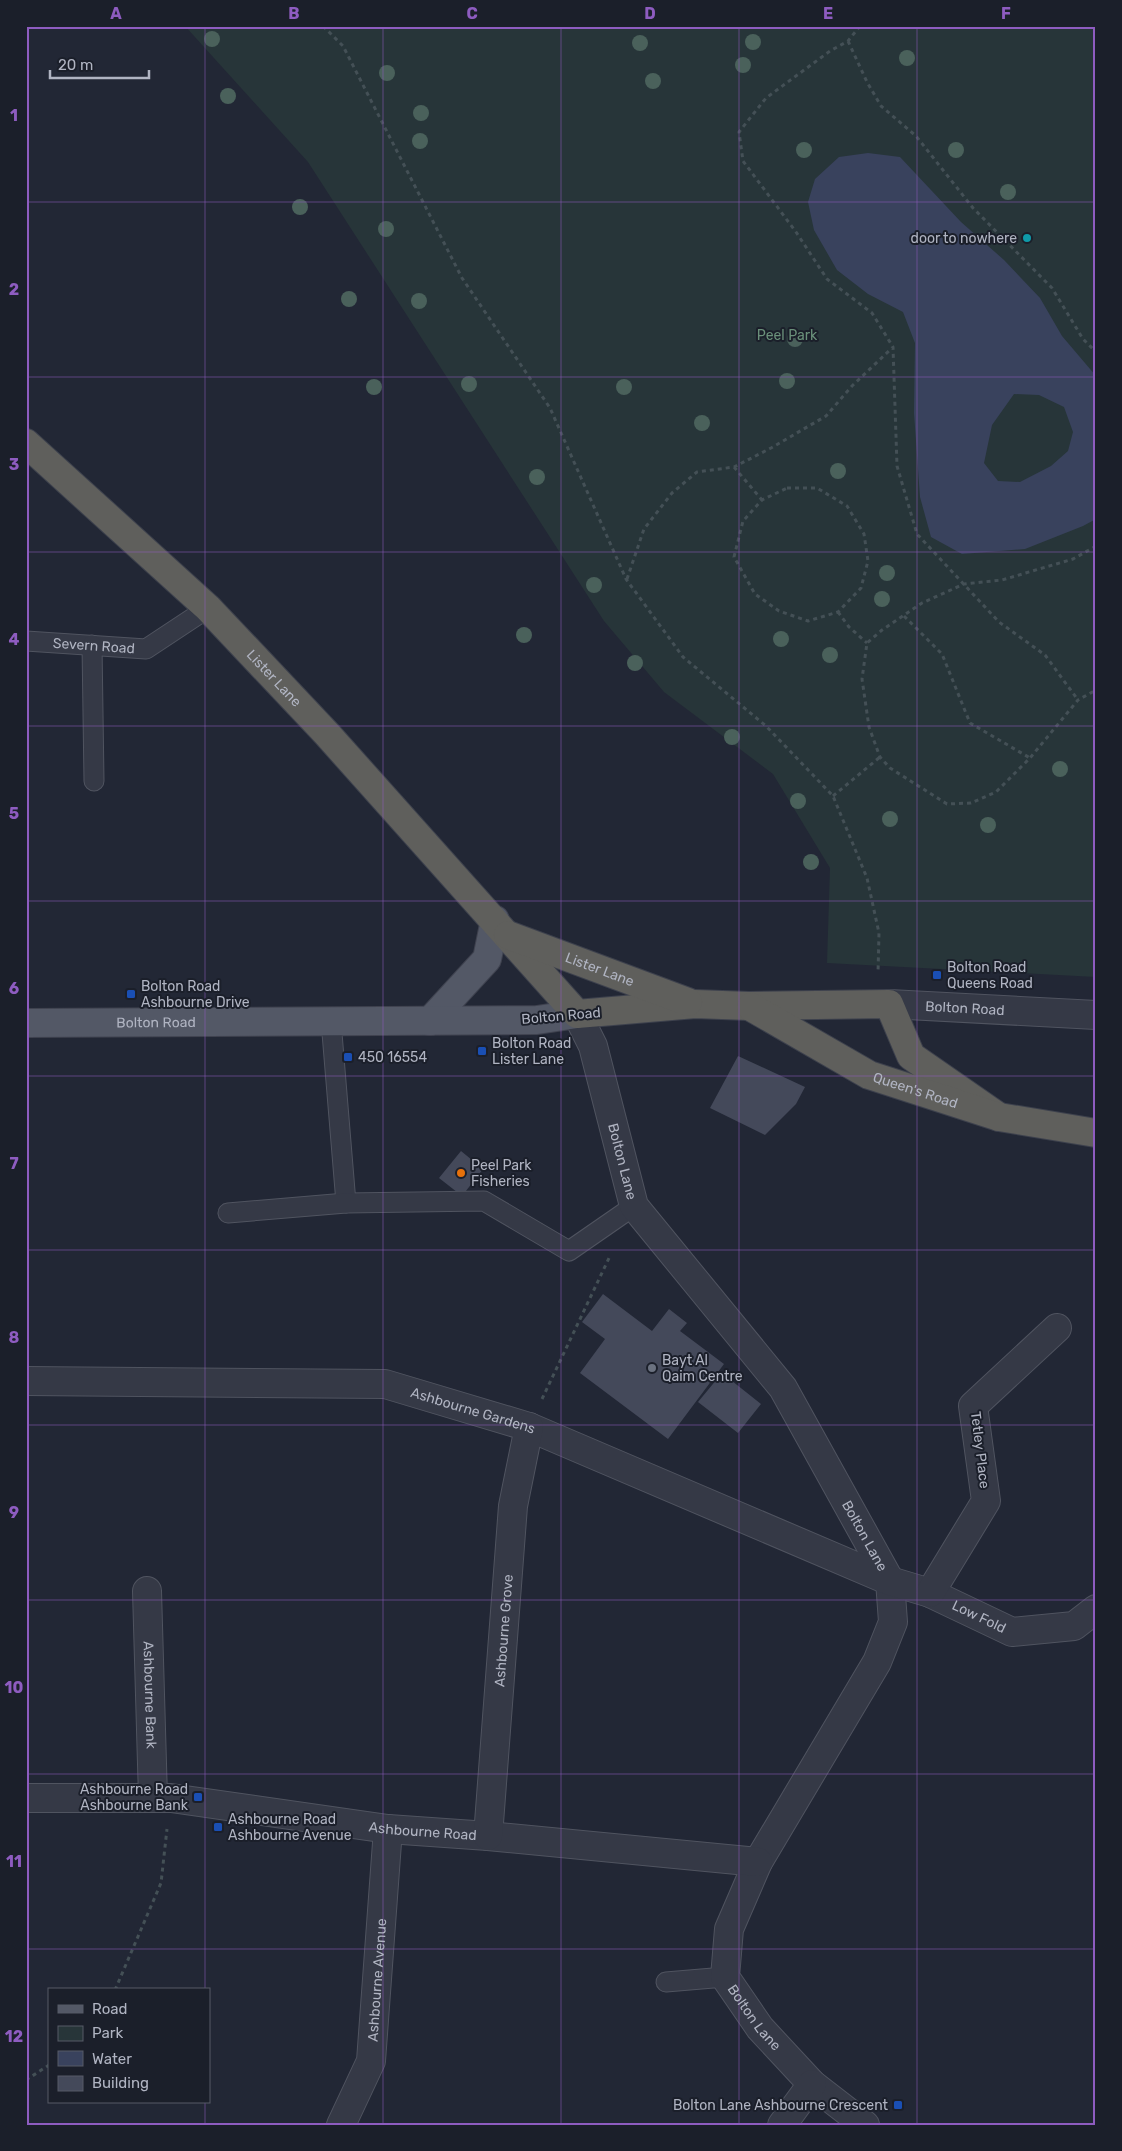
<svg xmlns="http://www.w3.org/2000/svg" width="1122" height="2151" font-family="Rubik,sans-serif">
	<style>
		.green { fill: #273539 }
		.water { fill: #39425d; fill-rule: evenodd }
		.building { fill: #44495a }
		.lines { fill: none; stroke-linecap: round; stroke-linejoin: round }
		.service-casing { stroke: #505460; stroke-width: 21 }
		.minor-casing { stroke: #505460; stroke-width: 30 }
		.tertiary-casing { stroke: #505460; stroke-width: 30 }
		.primary-casing { stroke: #3f424f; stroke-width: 30 }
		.trunk-casing { stroke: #3d414d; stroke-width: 30 }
		.path { stroke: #445056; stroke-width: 3; stroke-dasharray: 4 4; stroke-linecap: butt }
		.service { stroke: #353946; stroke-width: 19 }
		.minor { stroke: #353946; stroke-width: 28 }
		.tertiary { stroke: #353946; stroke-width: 28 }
		.primary { stroke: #535866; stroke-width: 28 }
		.trunk { stroke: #5f5f5c; stroke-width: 28 }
		.tree { fill: #4a615b }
		.grid { fill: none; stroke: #8e5cc0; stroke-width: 1; stroke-opacity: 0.55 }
		.culture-dot { fill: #0f9aa8; stroke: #1b1f2a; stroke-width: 2 }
		.transit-dot { fill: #1a4fb4; stroke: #1b1f2a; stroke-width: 2 }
		.food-dot { fill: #e8710a; stroke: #1b1f2a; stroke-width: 2 }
		.worship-dot { fill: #6b7280; stroke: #1b1f2a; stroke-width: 2 }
		.labels { text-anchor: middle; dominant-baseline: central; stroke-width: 4; stroke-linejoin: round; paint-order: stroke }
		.poi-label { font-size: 14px; fill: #b0b4c2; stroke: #1b1f2a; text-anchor: start }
		.park-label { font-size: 14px; fill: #6a907a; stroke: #1b1f2a }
		.street-label { font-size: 14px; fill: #b0b4c2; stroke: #1b1f2a }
		.neatline { fill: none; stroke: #8e5cc0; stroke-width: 2 }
		.grid-label { font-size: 16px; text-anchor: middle; font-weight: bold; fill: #8e5cc0 }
	</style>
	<rect width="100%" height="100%" fill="#222735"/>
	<path class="green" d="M185 26H1096V977L827 963 830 868 773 774 664 692 604 621 308 162Z"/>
	<path class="water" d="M868 153 900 157 961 222 1004 260 1040 298 1062 336 1096 376V519L1083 526 1025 549 962 554 931 537 920 497 914 413 915 343 903 312 868 294 837 270 814 230 808 202 815 179 839 157ZM1014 394 1039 395 1064 407 1073 432 1068 451 1051 466 1020 482 998 481 984 463 992 425Z"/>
	<path class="building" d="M738 1056 805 1087 796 1104 765 1135 710 1108Z
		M461 1151 483 1169 462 1196 439 1178Z
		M603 1294 652 1331 669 1309 687 1323 680 1331 724 1364 668 1439 580 1373 605 1339 582 1322Z
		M722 1373 761 1404 738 1433 698 1402Z"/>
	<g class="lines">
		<g class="service-casing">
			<g id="service">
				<path id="s1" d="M26 641 146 649 208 608"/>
				<path d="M92 645 94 781"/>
				<path d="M331 1021 346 1203"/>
				<path d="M228 1213 346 1203 484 1201 569 1251 634 1206"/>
				<path d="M666 1982 725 1977"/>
			</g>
		</g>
		<g class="minor-casing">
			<g id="minor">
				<path id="s2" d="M577 1014 593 1046 634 1206 783 1388 890 1581 893 1622 877 1662 758 1862 729 1929 725 1977 760 2028 812 2084 865 2125"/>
				<path id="s3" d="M26 1381 385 1384 529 1427 890 1581 930 1593 1012 1632 1074 1626 1096 1609"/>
				<path id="s4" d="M147 1591 153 1798"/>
				<path d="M930 1593 986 1501 973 1406 1057 1328"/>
				<path id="s5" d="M26 1798H171L388 1829 488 1836 758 1862"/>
				<path id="s6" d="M488 1836 513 1506 529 1427"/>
				<path id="s7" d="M341 2125 371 2061 388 1829"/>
				<path d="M782 2125 812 2084"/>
			</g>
		</g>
		<g class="tertiary-casing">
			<g id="tertiary">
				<path id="s8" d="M889 1004 1096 1015"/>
			</g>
		</g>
		<g class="primary-casing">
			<g id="primary">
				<path d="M430 1021 487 959 495 920"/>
				<path id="s9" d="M26 1023 537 1020 577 1014"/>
			</g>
		</g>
		<g class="trunk-casing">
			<g id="trunk">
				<path id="s10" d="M26 443 208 608 327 734 577 1014 695 1004 749 1006 889 1004 911 1056 999 1117"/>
				<path id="s11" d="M508 935 688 1002"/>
				<path id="s12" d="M751 1007 869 1075 999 1117 1096 1133"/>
			</g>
		</g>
		<path class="path" d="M323 26 343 46 462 278 550 408 626 579 683 657 766 726 833 796 867 878 879 933 878 973
			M860 26 848 41 830 51 766 98 739 132 743 161 796 232 827 279 872 313 893 347 897 466 917 534 999 622 1045 655 1078 700
			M848 41 867 82 881 106 916 136 973 208 1052 288 1083 339 1096 352
			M734 467 762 500
			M787 488H817L847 506 864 534 868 561 861 588 838 612 808 621 779 611 755 594 734 557 743 521 762 500Z
			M1096 546 1073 559 1002 580 964 584 922 603 882 630 867 643 862 679 869 727 880 757 890 768 947 804 971 803 996 792 1030 758 1078 700 1096 690
			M627 579 644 529 672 493 697 472 734 467 771 448 826 416 852 386 892 348
			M838 612 849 627 867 643
			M904 616 942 654 970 723 1030 758
			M833 796 880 757
			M542 1399 610 1256
			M115 1990 161 1883 167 1829
			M26 2080 49 2065"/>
		<use href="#service" class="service"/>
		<use href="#minor" class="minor"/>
		<use href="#tertiary" class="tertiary"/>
		<use href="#primary" class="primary"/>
		<use href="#trunk" class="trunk"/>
	</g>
	<g class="tree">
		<circle cx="212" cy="39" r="8"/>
		<circle cx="753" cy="42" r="8"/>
		<circle cx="640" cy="43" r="8"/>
		<circle cx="907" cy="58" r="8"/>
		<circle cx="743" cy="65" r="8"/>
		<circle cx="387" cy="73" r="8"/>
		<circle cx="653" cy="81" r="8"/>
		<circle cx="228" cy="96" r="8"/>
		<circle cx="421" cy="113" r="8"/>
		<circle cx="420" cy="141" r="8"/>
		<circle cx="804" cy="150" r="8"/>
		<circle cx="956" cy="150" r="8"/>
		<circle cx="1008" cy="192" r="8"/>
		<circle cx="300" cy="207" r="8"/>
		<circle cx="386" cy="229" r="8"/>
		<circle cx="349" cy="299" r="8"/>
		<circle cx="419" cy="301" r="8"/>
		<circle cx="795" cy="339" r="8"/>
		<circle cx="787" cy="381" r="8"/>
		<circle cx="469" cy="384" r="8"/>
		<circle cx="374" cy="387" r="8"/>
		<circle cx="624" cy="387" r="8"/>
		<circle cx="702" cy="423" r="8"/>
		<circle cx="838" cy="471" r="8"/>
		<circle cx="537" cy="477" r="8"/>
		<circle cx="887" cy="573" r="8"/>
		<circle cx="594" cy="585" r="8"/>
		<circle cx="882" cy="599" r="8"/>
		<circle cx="524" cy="635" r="8"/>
		<circle cx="781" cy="639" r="8"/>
		<circle cx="830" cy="655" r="8"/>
		<circle cx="635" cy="663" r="8"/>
		<circle cx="732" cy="737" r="8"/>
		<circle cx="1060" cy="769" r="8"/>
		<circle cx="798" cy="801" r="8"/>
		<circle cx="890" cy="819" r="8"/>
		<circle cx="988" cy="825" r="8"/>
		<circle cx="811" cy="862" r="8"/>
	</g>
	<path class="grid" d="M205 26V1990M383 26V2125M561 26V2125M739 26V2125M917 26V2125M26 202H1096M26 377H1096M26 552H1096M26 726H1096M26 901H1096M26 1076H1096M26 1250H1096M26 1425H1096M26 1600H1096M26 1774H1096M26 1949H1096M205 2102V2125"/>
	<circle class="culture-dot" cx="1027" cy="238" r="5"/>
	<g class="transit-dot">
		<rect x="932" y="970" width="10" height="10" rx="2.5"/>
		<rect x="126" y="989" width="10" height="10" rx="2.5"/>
		<rect x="477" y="1046" width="10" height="10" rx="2.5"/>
		<rect x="343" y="1052" width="10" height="10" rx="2.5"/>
		<rect x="193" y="1792" width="10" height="10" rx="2.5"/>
		<rect x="213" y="1822" width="10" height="10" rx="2.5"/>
		<rect x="893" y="2100" width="10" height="10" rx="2.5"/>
	</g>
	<circle class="food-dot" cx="461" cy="1173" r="5"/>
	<circle class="worship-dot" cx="652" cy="1368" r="5"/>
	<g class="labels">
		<g class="poi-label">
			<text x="1017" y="238" text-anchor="end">door to nowhere</text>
			<text x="947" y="967">Bolton Road<tspan x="947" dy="16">Queens Road</tspan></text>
			<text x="141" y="986">Bolton Road<tspan x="141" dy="16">Ashbourne Drive</tspan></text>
			<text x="492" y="1043">Bolton Road<tspan x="492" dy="16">Lister Lane</tspan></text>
			<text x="358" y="1057">450 16554</text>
			<text x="471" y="1165">Peel Park<tspan x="471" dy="16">Fisheries</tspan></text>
			<text x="662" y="1360">Bayt Al<tspan x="662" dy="16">Qaim Centre</tspan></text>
			<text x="188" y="1789" text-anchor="end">Ashbourne Road<tspan x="188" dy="16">Ashbourne Bank</tspan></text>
			<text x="228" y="1819">Ashbourne Road<tspan x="228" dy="16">Ashbourne Avenue</tspan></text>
			<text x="888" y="2105" text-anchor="end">Bolton Lane Ashbourne Crescent</text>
		</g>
		<g class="park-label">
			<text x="787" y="335">Peel Park</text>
		</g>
		<g class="street-label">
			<text stroke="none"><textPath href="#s1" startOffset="68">Severn Road</textPath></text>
			<text stroke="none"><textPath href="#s10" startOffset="342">Lister Lane</textPath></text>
			<text stroke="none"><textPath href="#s11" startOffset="98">Lister Lane</textPath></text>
			<text stroke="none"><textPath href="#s8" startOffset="76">Bolton Road</textPath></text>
			<text transform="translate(561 1016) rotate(-5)">Bolton Road</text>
			<text stroke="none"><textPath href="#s9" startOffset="130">Bolton Road</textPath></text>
			<text stroke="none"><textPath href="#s12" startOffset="185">Queen's Road</textPath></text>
			<text stroke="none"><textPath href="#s2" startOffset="155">Bolton Lane</textPath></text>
			<text stroke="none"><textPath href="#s3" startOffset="451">Ashbourne Gardens</textPath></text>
			<text transform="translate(980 1450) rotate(83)">Tetley Place</text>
			<text stroke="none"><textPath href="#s2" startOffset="605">Bolton Lane</textPath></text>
			<text stroke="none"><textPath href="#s3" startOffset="998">Low Fold</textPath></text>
			<text stroke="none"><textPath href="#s6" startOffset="206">Ashbourne Grove</textPath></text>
			<text stroke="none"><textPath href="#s4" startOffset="104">Ashbourne Bank</textPath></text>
			<text stroke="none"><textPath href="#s5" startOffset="399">Ashbourne Road</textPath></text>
			<text stroke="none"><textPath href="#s7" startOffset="152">Ashbourne Avenue</textPath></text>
			<text stroke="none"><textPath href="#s2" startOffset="1145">Bolton Lane</textPath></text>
		</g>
	</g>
	<rect width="1122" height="2151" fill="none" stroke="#1b1f2a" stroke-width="55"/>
	<rect x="48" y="1988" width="162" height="115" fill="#1b1f2a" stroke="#575b67"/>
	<rect x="58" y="2005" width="25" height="8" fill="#535866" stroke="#575b67"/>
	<text x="92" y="2014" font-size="15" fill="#b0b4c2">Road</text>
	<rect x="58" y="2026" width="25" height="15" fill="#273539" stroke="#575b67"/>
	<text x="92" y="2038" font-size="15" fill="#b0b4c2">Park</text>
	<rect x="58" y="2051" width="25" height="15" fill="#39425d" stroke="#575b67"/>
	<text x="92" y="2064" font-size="15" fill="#b0b4c2">Water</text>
	<rect x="58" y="2076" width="25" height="15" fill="#44495a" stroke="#575b67"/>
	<text x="92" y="2088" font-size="15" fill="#b0b4c2">Building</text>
	<path d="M50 70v8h99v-8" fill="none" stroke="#b0b4c2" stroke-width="2.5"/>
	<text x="58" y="70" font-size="15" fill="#b0b4c2" stroke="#1b1f2a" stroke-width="4" paint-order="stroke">20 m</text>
	<rect x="28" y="28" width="1066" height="2096" class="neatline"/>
	<g class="grid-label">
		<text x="116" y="19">A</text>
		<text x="294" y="19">B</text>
		<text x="472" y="19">C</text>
		<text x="650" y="19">D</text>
		<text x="828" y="19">E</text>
		<text x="1006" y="19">F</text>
		<text x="14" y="121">1</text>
		<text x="14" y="295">2</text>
		<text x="14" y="470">3</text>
		<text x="14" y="645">4</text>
		<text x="14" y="819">5</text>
		<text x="14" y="994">6</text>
		<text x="14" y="1169">7</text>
		<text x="14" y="1343">8</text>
		<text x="14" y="1518">9</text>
		<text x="14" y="1693">10</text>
		<text x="14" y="1867">11</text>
		<text x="14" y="2042">12</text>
	</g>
</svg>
